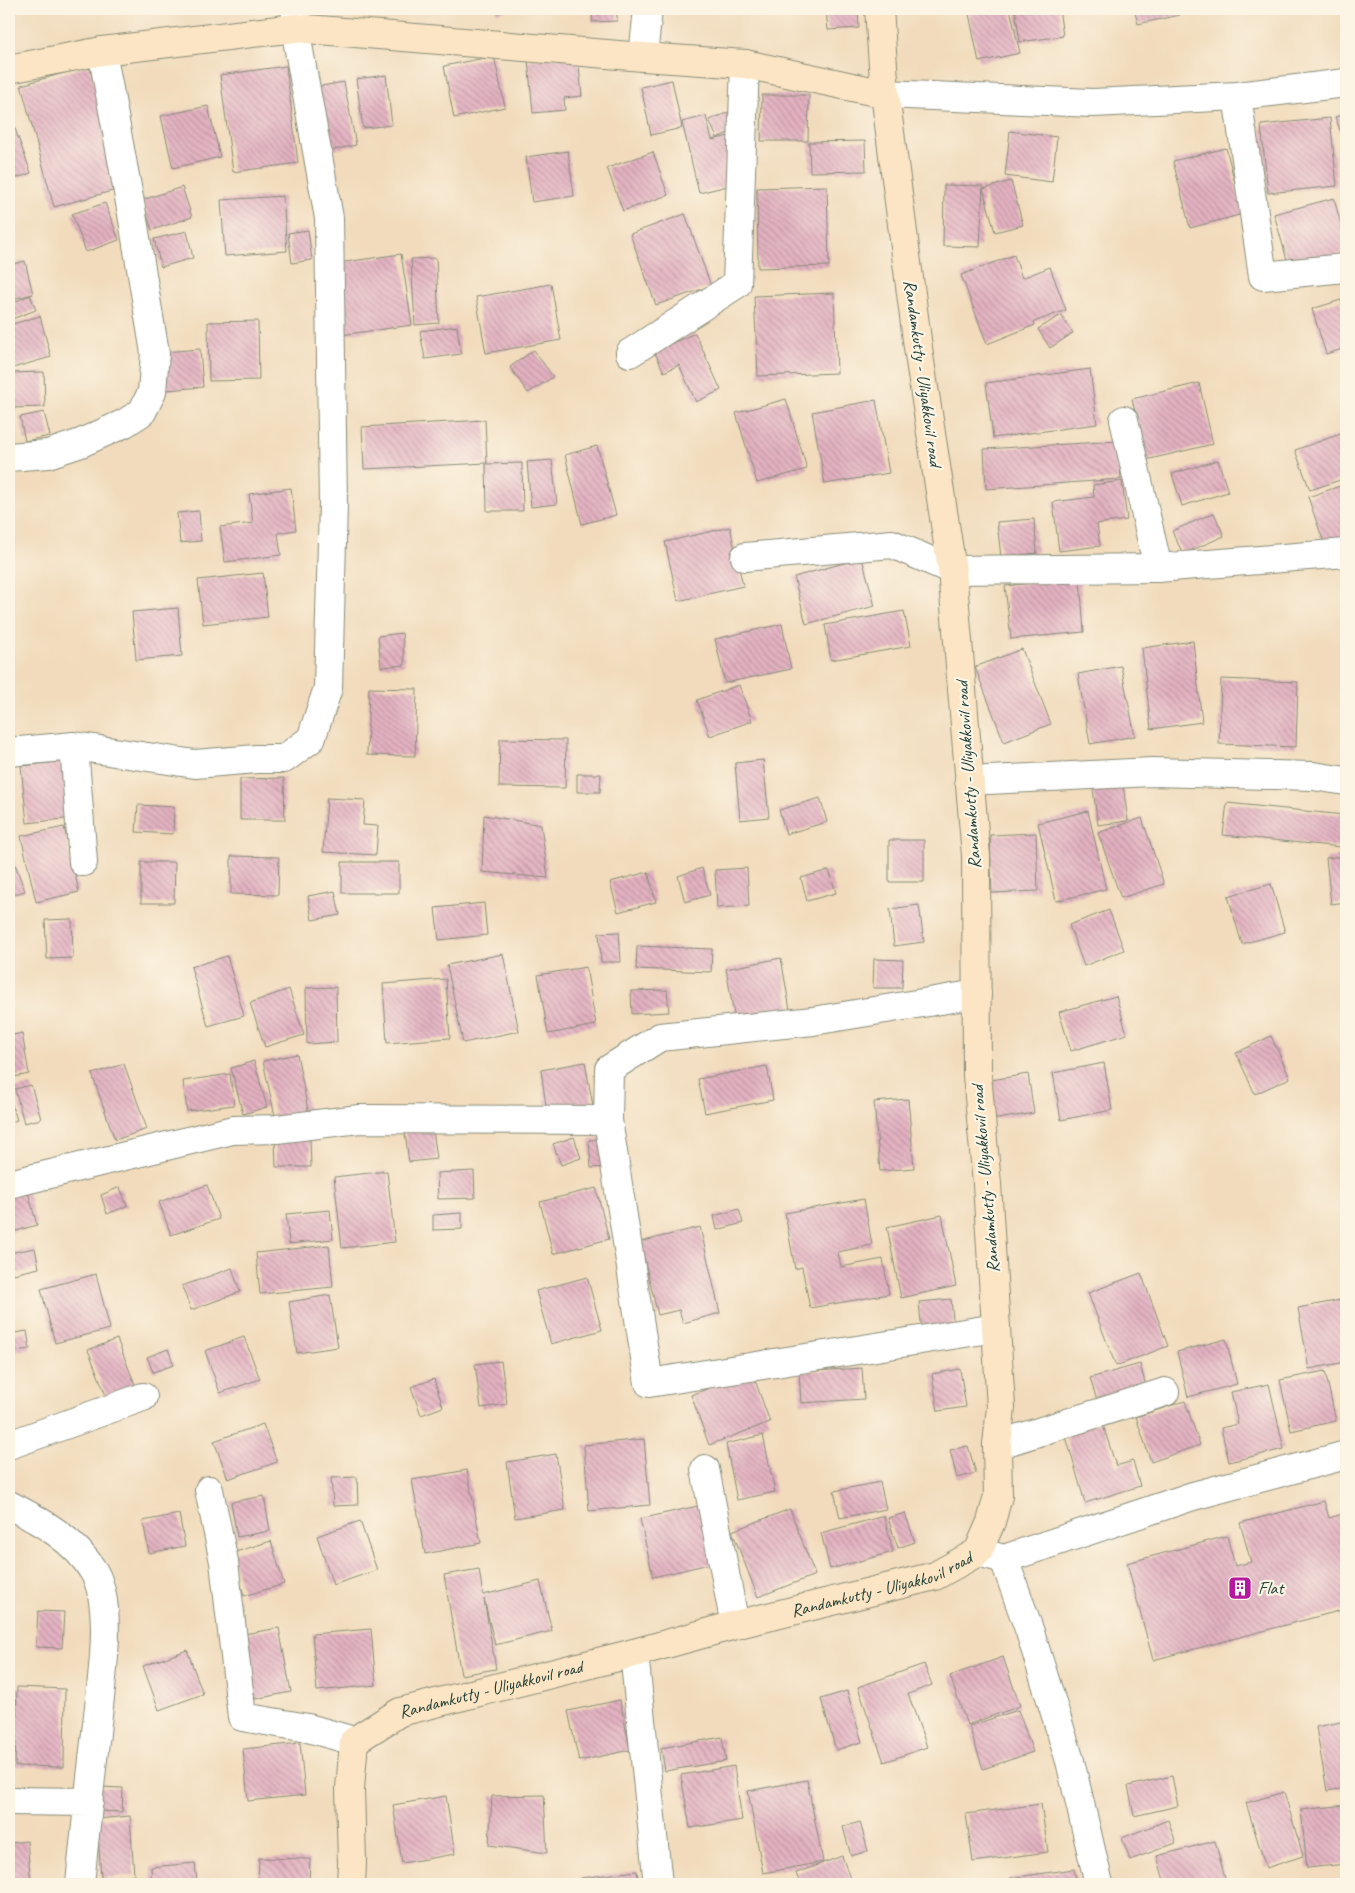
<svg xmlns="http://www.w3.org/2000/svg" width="1355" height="1893" font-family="Caveat,sans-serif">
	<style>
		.building { fill: url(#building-back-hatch) }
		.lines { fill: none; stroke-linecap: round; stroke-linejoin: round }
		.street-casing { stroke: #888c78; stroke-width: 30 }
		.secondary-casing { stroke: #888c78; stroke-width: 30 }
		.street { stroke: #fff; stroke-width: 28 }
		.secondary { stroke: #fce5c4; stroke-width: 28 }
		.labels { text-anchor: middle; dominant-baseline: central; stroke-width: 4.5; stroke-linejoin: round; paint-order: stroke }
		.street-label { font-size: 18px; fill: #1f3d34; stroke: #fcf5e5 }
		.poi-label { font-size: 18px; fill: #1f3d34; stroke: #fcf5e5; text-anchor: start }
	</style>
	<defs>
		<pattern id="building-back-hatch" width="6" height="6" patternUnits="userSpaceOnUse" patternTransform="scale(1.25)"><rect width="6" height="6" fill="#e4b2c2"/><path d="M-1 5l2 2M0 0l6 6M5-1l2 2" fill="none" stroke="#b8929e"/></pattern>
	</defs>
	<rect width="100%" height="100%" fill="#fcf5e5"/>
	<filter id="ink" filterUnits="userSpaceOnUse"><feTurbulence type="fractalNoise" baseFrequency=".02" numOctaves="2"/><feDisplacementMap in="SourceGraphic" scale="10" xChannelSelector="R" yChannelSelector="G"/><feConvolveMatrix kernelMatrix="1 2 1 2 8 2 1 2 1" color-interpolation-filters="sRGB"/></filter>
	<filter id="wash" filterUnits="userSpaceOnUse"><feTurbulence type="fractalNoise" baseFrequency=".0096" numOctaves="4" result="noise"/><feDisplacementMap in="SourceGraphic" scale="20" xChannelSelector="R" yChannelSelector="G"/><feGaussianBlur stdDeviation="1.12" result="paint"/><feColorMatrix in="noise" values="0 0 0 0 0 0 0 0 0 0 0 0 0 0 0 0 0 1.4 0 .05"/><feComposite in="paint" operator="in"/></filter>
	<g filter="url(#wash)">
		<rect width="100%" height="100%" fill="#f1dbbc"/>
		<g id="blocks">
			<path class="building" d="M496 9H510L497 13Z
				M593 9H617V21L592 22Z
				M826 9H858L859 28 828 30Z
				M968 9H1010L1020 53 979 62Z
				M1015 9H1059L1063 36 1020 42Z
				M1134 9H1179L1180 15 1138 24Z
				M1340 9H1346V13L1342 14Z
				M494 56 505 107 454 118 444 66Z
				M578 56 582 96 564 98 565 110 533 113 528 60Z
				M89 66 123 188 54 207 21 85Z
				M286 66 298 163 233 172 220 75Z
				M386 75 392 125 363 128 356 79Z
				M672 80 682 128 651 135 641 87Z
				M344 82 356 145 329 151 316 87Z
				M762 95H809L808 141H761Z
				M208 106 220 157 173 168 161 116Z
				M732 111 740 128 717 138 709 120Z
				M9 112 31 173 14 179 9 164Z
				M1346 113V146L1335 117Z
				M706 116 712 140 729 136 740 183 699 193 682 122Z
				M1330 118 1337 186 1268 193 1261 125Z
				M1010 131 1057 137 1052 182 1005 176Z
				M865 141 866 171 810 172 809 142Z
				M1226 148 1243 214 1190 228 1173 161Z
				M568 151 574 196 532 202 526 157Z
				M653 152 668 195 623 211 607 168Z
				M1011 181 1023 225 995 232 983 189Z
				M944 185 983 186 980 247 943 246Z
				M827 186 829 266 758 268 757 188Z
				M182 187 192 217 152 230 142 200Z
				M283 196 287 251 225 256 221 200Z
				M1334 198 1346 244V252L1289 267 1274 214Z
				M105 203 119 240 86 252 72 214Z
				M685 214 711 286 656 305 630 234Z
				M308 230 312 260 292 263 288 233Z
				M187 231 193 258 161 267 154 239Z
				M401 254 412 325 341 335 331 264Z
				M1014 255 1022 278 1050 267 1066 310 1034 322 1035 325 987 344 961 275Z
				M436 258 439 323 415 325 411 259Z
				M25 261 33 294 9 300V265Z
				M551 284 561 340 486 353 476 297Z
				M834 293 837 373 758 376 754 296Z
				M30 295 36 310 9 320V304Z
				M1341 300 1346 317V348L1326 354 1312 309Z
				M1061 315 1073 333 1050 348 1038 329Z
				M40 316 51 357 9 369V325Z
				M258 321 259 380 209 381 208 322Z
				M457 326 461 354 425 359 420 331Z
				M695 333 721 390 696 402 679 365 664 372 654 351Z
				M200 349 203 387 167 390 164 352Z
				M534 350 553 377 528 393 510 367Z
				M1090 369 1097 424 993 438 986 383Z
				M44 372 45 407 9 408V373Z
				M1199 383 1213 444 1146 460 1132 399Z
				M786 399 807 469 757 483 736 413Z
				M876 400 889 473 825 484 812 412Z
				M44 412 50 436 25 441 20 417Z
				M485 420 487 463 364 469 362 427Z
				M1346 432V478L1310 490 1295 450Z
				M1119 441 1121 479 986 489 984 449Z
				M597 446 616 515 582 524 565 455Z
				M552 460 557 504 531 507 527 462Z
				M1218 460 1228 492 1182 506 1172 474Z
				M522 463 523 511H487L486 464Z
				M1122 481 1127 520 1097 524 1100 546 1059 551 1053 502 1094 497 1093 485Z
				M1346 484V538L1325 546 1308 497Z
				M291 488 296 530 278 533 281 555 225 562 220 527 253 523 249 494Z
				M199 511 201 541 180 543 177 513Z
				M1214 513 1224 536 1183 554 1172 531Z
				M1034 519 1037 553 1001 557 997 522Z
				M730 527 743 586 678 601 665 542Z
				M862 558 875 606 806 624 794 577Z
				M263 573 268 617 203 624 198 580Z
				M1080 578 1084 632 1011 639 1005 586Z
				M178 608 182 656 136 660 132 612Z
				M904 611 911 646 831 660 825 625Z
				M782 624 791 669 725 683 715 639Z
				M402 633 405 665 381 667 378 636Z
				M1193 641 1202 722 1151 729 1142 648Z
				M1022 649 1051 724 1004 742 975 667Z
				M1121 666 1135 736 1090 744 1078 674Z
				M1221 679 1298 682 1296 747 1219 744Z
				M739 685 752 721 710 736 697 700Z
				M369 688 417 689 415 756 367 755Z
				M500 739 566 740 565 788 499 787Z
				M763 760 769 817 740 820 735 763Z
				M66 761 73 818 27 823 21 766Z
				M577 774H601L600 792H577Z
				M284 778 285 820H240V779Z
				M1123 785 1128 821 1098 825 1093 789Z
				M327 798 365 800 363 825 378 826 376 855 323 852Z
				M820 798 827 822 786 834 779 810Z
				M1227 803 1344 815 1341 847 1223 835Z
				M138 805 174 807 173 834 136 832Z
				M9 807 13 819 9 820Z
				M1088 811 1106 889 1056 901 1038 823Z
				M484 815 541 825 548 878 482 872Z
				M1142 818 1164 884 1121 898 1098 833Z
				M64 827 79 892 36 902 21 836Z
				M1036 833 1038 891 992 893 990 835Z
				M889 840H924V882H889Z
				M9 848 25 891 9 896Z
				M231 856 279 857 278 895 231 894Z
				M1346 856V902L1331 904 1326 858Z
				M141 862H175L174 903H141Z
				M342 862H399V893H342Z
				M702 868 710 895 685 902 678 876Z
				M747 868 749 906 717 908 715 870Z
				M829 870 836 893 807 901 801 878Z
				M648 872 656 902 618 912 610 882Z
				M1271 884 1285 932 1242 944 1228 896Z
				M335 891 340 915 312 920 308 896Z
				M484 903 487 935 439 940 435 908Z
				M919 905 924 942 894 946 890 909Z
				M1109 910 1124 950 1084 966 1069 925Z
				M72 919 73 958 47 959 45 920Z
				M619 932 621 962H601L599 933Z
				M637 946 712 949 711 972 636 969Z
				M503 954 519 1031 463 1043 447 965Z
				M227 956 244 1016 208 1026 191 967Z
				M781 958 790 1010 735 1020 726 969Z
				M874 959 903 960 902 988H873Z
				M586 967 596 1025 548 1034 538 975Z
				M446 979 450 1038 387 1043 383 984Z
				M336 987 337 1042 307 1044 306 988Z
				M289 989 304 1035 265 1047 250 1003Z
				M667 990 669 1012 632 1014 631 991Z
				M1116 996 1127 1034 1071 1051 1059 1012Z
				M22 1033 29 1074 9 1078V1036Z
				M1271 1036 1290 1078 1255 1094 1236 1053Z
				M297 1054 309 1115 276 1121 263 1061Z
				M254 1061 267 1107 243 1114 231 1068Z
				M585 1062 593 1106 547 1113 541 1070Z
				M1104 1063 1112 1110 1061 1120 1053 1073Z
				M124 1064 147 1129 115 1140 92 1074Z
				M767 1066 773 1100 705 1113 698 1079Z
				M230 1074 234 1105 187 1111 183 1081Z
				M1028 1074 1034 1113 985 1121 979 1082Z
				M31 1085 41 1119 24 1123 15 1089Z
				M9 1095 17 1120 9 1123Z
				M908 1099 914 1168 880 1171 874 1102Z
				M433 1129 437 1159 409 1162 405 1133Z
				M574 1137 581 1158 561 1165 553 1144Z
				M310 1139 311 1167H276L275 1140Z
				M605 1139 607 1167 591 1168 589 1140Z
				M387 1171 395 1242 342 1248 334 1177Z
				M474 1171 475 1198 438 1199 437 1173Z
				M26 1185 37 1225 9 1233V1190Z
				M207 1185 219 1219 171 1235 159 1202Z
				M120 1187 127 1206 107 1214 101 1195Z
				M596 1188 609 1239 553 1254 540 1202Z
				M864 1199 872 1245 838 1252 841 1267 883 1259 889 1294 810 1308 802 1267 795 1269 785 1213Z
				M739 1209 743 1223 717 1230 714 1216Z
				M330 1210 333 1239 289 1244 286 1214Z
				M462 1213V1229L433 1230V1215Z
				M942 1215 956 1286 901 1298 887 1227Z
				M700 1227 720 1313 683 1323 679 1310 658 1315 640 1242Z
				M329 1245 333 1287 260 1294 256 1253Z
				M35 1248 39 1268 9 1275V1253Z
				M232 1268 240 1292 191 1310 182 1286Z
				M1141 1273 1168 1346 1116 1366 1088 1293Z
				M96 1274 110 1329 55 1343 41 1289Z
				M587 1277 602 1330 551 1344 536 1291Z
				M330 1295 338 1347 297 1353 289 1302Z
				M951 1299 954 1329 922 1332 919 1302Z
				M1346 1299V1362L1309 1369 1298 1308Z
				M27 1331 30 1349 9 1352V1334Z
				M244 1337 260 1379 220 1393 205 1351Z
				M117 1339 136 1387 107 1398 88 1350Z
				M1226 1339 1237 1384 1188 1397 1177 1352Z
				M168 1349 174 1365 153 1372 147 1357Z
				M501 1361 507 1404 481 1408 475 1364Z
				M1140 1364 1147 1390 1098 1404 1090 1378Z
				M862 1368 864 1399 801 1403 799 1372Z
				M960 1369 966 1407 938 1411 932 1374Z
				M1325 1371 1336 1421 1291 1431 1280 1380Z
				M752 1372 770 1422 709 1445 691 1395Z
				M434 1379 443 1407 421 1415 411 1387Z
				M1269 1384 1284 1449 1229 1462 1221 1428 1238 1424 1231 1392Z
				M1185 1401 1200 1445 1151 1462 1136 1417Z
				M1102 1422 1116 1466 1133 1461 1140 1486 1085 1503 1065 1433Z
				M263 1424 277 1462 228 1479 214 1441Z
				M763 1435 775 1492 737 1500 726 1444Z
				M644 1439 650 1505 589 1511 584 1445Z
				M968 1446 976 1473 957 1478 950 1450Z
				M556 1454 565 1510 515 1518 507 1462Z
				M467 1470 481 1543 425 1554 412 1480Z
				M357 1477 358 1505 333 1506 331 1478Z
				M880 1482 886 1509 840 1518 834 1491Z
				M264 1496 270 1531 237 1537 231 1502Z
				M1324 1501 1329 1518 1346 1513V1609L1153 1660 1127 1563 1227 1536 1235 1566 1251 1562 1240 1523Z
				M702 1505 714 1563 653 1577 640 1519Z
				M790 1509 815 1575 758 1597 732 1531Z
				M905 1513 915 1542 898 1548 888 1518Z
				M179 1514 185 1546 149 1553 143 1521Z
				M884 1516 893 1552 830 1569 821 1533Z
				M360 1521 377 1570 333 1585 317 1536Z
				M271 1541 284 1584 244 1596 232 1553Z
				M479 1569 483 1595 540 1581 552 1631 495 1645 484 1599 496 1669 461 1675 444 1575Z
				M38 1611 64 1612 62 1648 36 1647Z
				M279 1628 291 1692 255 1699 244 1634Z
				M371 1629 376 1685 317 1691 312 1634Z
				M187 1650 203 1694 159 1710 143 1666Z
				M1003 1657 1020 1706 967 1725 950 1676Z
				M924 1664 932 1685 908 1694 927 1747 884 1762 858 1687Z
				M17 1687 65 1689 64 1767 15 1766Z
				M847 1691 862 1742 836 1750 821 1699Z
				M620 1700 630 1750 579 1761 568 1711Z
				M1018 1710 1033 1752 983 1769 969 1726Z
				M1346 1721V1788L1327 1791 1316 1727Z
				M722 1737 726 1761 665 1771 661 1748Z
				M300 1743 305 1795 248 1801 243 1749Z
				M734 1766 742 1820 690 1828 681 1775Z
				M1172 1776 1178 1806 1134 1816 1128 1786Z
				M807 1780 823 1862 763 1873 748 1791Z
				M99 1787 123 1788 122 1812 98 1811Z
				M1284 1792 1303 1856 1266 1868 1246 1803Z
				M544 1795 547 1853 489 1845 492 1796Z
				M446 1796 455 1854 402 1863 393 1805Z
				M1041 1804 1048 1852 973 1862 966 1814Z
				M1346 1805V1864L1307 1868 1301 1810Z
				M130 1816 134 1875 101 1878 97 1819Z
				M1168 1820 1176 1843 1130 1860 1122 1838Z
				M860 1822 868 1851 851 1856 843 1827Z
				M27 1841 31 1884H9V1843Z
				M1215 1841 1226 1882 1219 1884H1165L1157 1856Z
				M842 1856 852 1884H800L796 1873Z
				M259 1858 310 1859 309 1884H258Z
				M195 1863 197 1884H152L151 1867Z
				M1074 1869 1077 1884H1011L1010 1878Z
				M637 1871 639 1884H582L581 1878Z"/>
		</g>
	</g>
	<g filter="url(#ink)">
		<use href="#blocks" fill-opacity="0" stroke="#888c78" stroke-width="1"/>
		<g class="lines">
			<g class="street-casing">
				<path id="street" d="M643 57 648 9
					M885 94 1093 103 1237 96 1346 83
					M1237 96 1263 276 1345 268
					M630 353 737 284 745 64
					M1124 420 1158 568
					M9 457 48 454 81 443 125 423 142 412 152 392 155 353 132 214 102 51
					M745 557 892 544 952 570 1158 568 1346 553
					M74 746 83 862
					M9 752 74 746 195 764 257 759H284L311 739 328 688 333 504 329 218 295 28 296 9
					M969 781 1152 772 1313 776 1346 781
					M608 1120 649 1383 996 1328
					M9 1184 233 1130 277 1129 359 1119 608 1120 609 1069 660 1037 813 1021 977 994
					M9 1445 143 1397
					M997 1445 1165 1392
					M705 1469 735 1625
					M209 1490 224 1562 242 1717 308 1728 354 1741
					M9 1505C41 1521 75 1540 94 1572 115 1608 100 1691 96 1733 90 1784 85 1834 80 1884
					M978 1552 1004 1559 1030 1632 1070 1761 1099 1884
					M1004 1559 1193 1496 1346 1455
					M634 1653 658 1884
					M9 1801 89 1802"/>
			</g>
			<g class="secondary-casing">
				<g id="secondary">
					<path d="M9 69 102 51 295 28 643 57 745 64 885 94"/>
					<path id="s1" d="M351 1884 352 1863 350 1789 354 1741 400 1712 634 1653 735 1625 935 1576 978 1552 991 1522 998 1496 997 1445 1001 1407 987 1184 977 1075 976 856 952 570 919 355 885 94 879 9"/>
				</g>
			</g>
			<use href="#street" class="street"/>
			<use href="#secondary" class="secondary"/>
		</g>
	</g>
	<defs>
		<g id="building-square" transform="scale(1.25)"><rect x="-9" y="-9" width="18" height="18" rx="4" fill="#b5179e" stroke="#fcf5e5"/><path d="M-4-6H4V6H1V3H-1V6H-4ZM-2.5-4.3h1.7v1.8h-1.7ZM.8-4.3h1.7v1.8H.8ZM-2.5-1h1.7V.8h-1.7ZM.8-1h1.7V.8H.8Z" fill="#fff"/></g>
	</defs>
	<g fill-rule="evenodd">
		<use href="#building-square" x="1240" y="1588"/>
	</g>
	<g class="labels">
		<g class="street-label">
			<text transform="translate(923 373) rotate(82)">Randamkutty - Uliyakkovil road</text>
			<text transform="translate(968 775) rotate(-94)">Randamkutty - Uliyakkovil road</text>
			<text transform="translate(985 1179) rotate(-95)">Randamkutty - Uliyakkovil road</text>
			<text stroke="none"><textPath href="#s1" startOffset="696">Randamkutty - Uliyakkovil road</textPath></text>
			<text stroke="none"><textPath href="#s1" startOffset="291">Randamkutty - Uliyakkovil road</textPath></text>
		</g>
		<g class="poi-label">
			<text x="1258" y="1588">Flat</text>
		</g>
	</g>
	<rect width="1355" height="1893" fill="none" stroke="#fcf5e5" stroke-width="30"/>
</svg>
